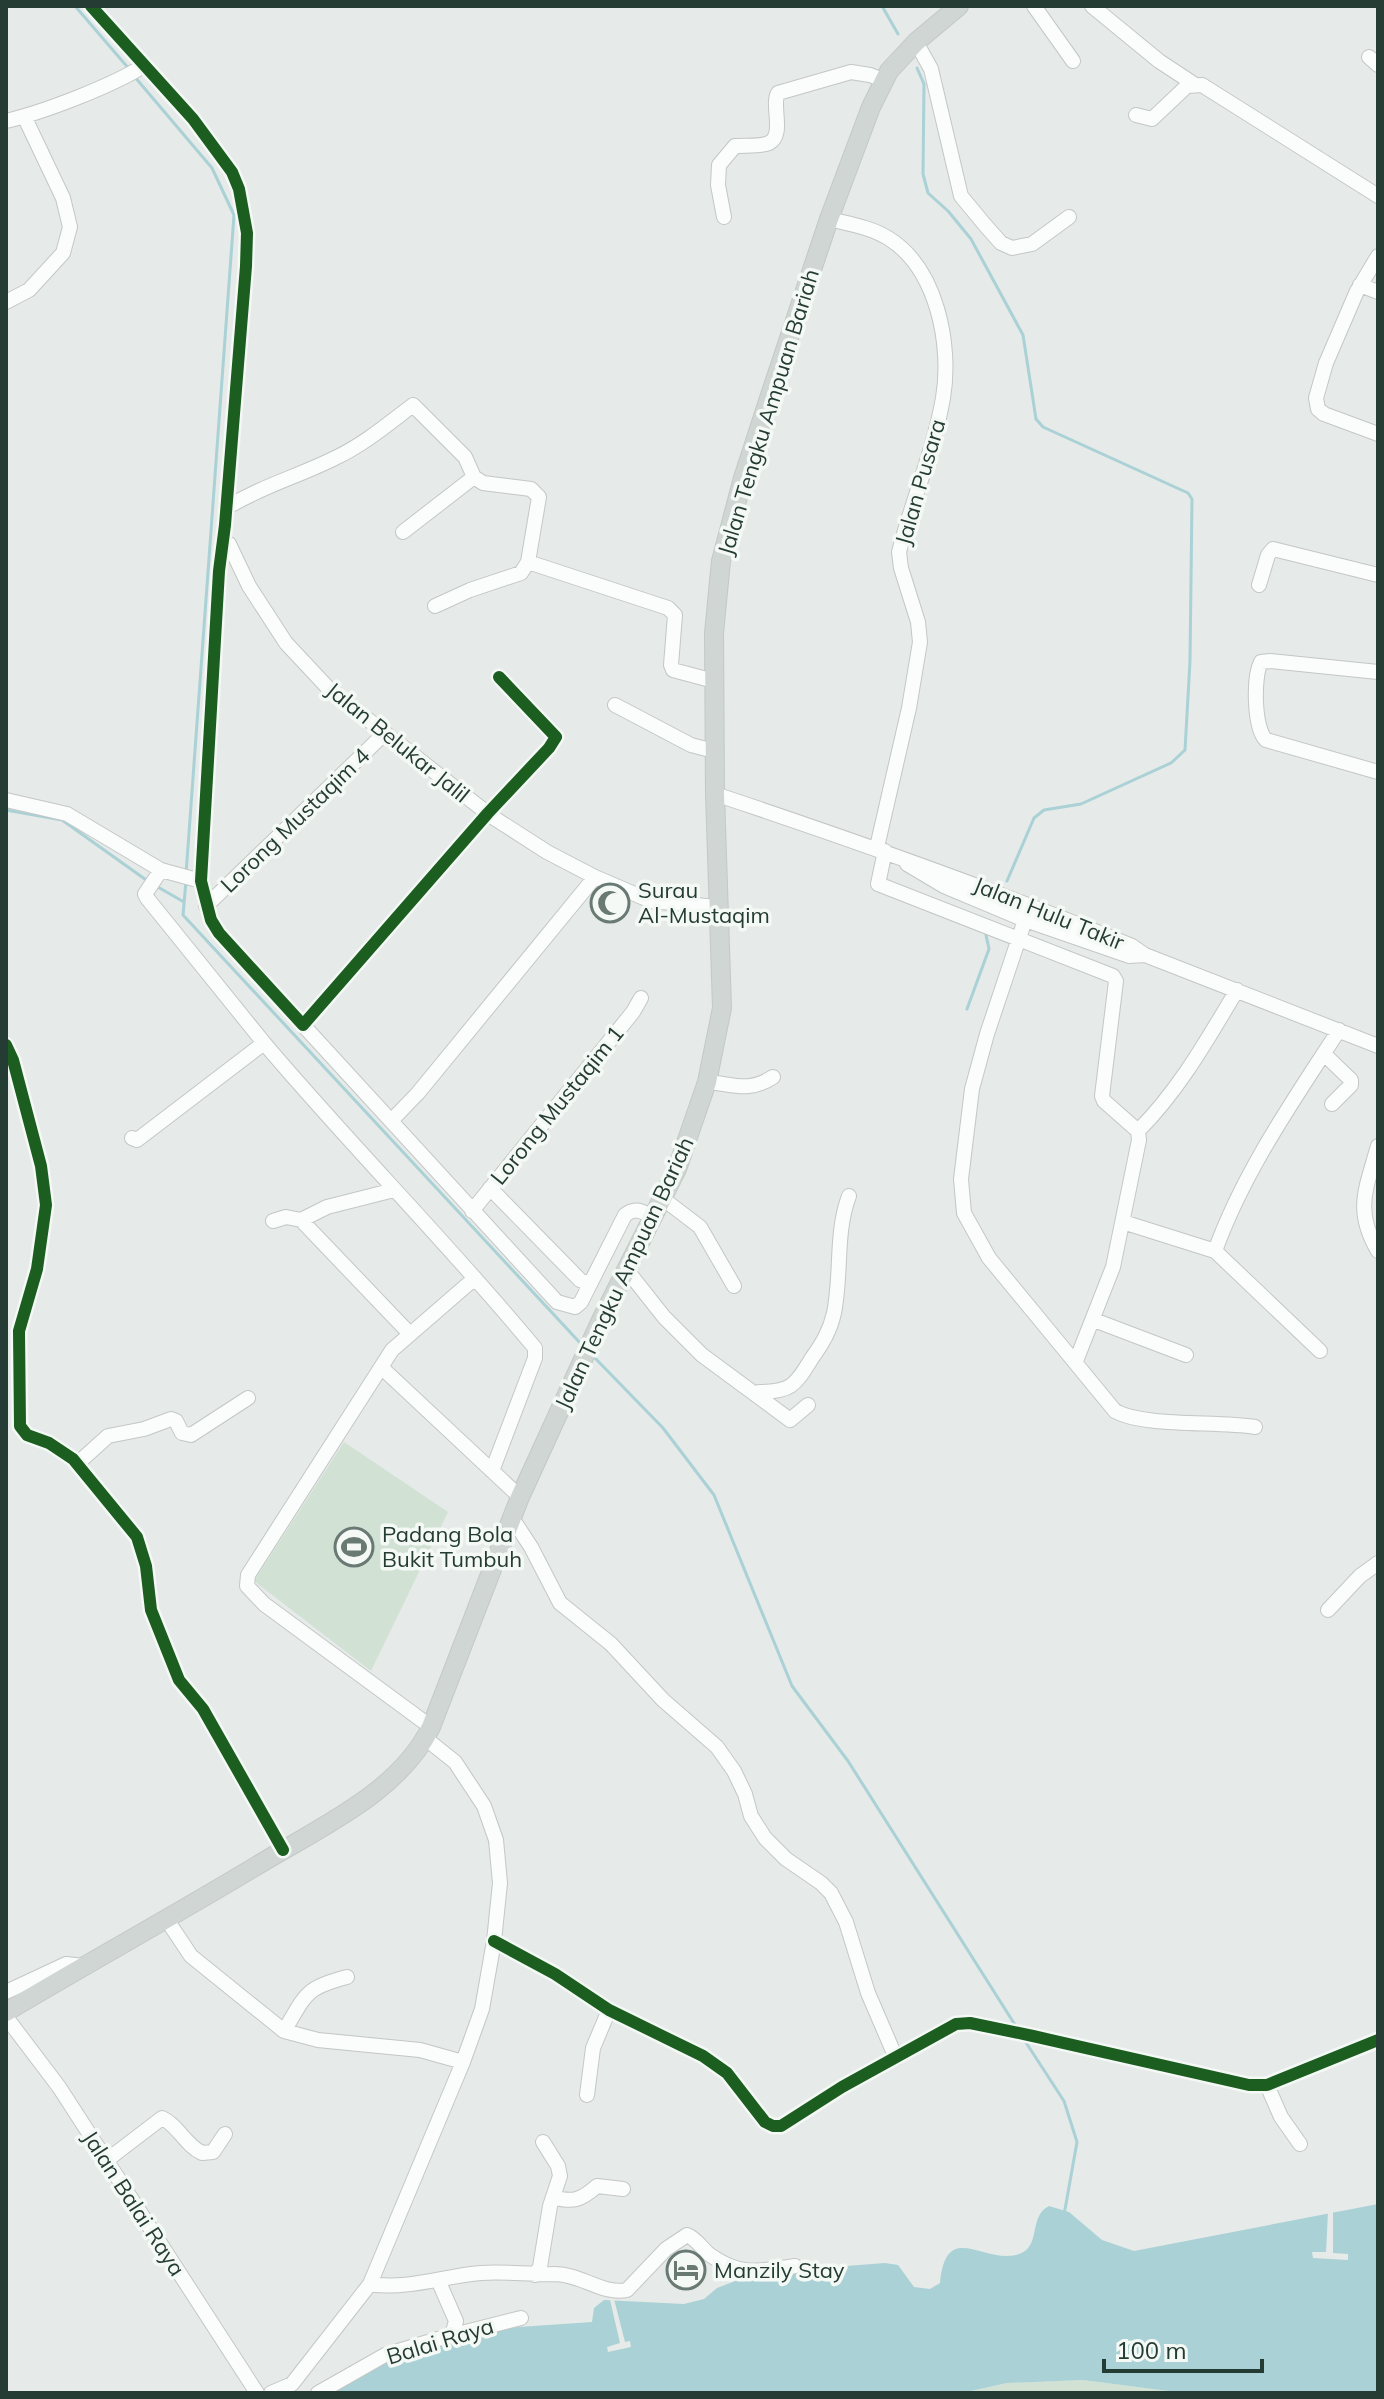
<svg xmlns="http://www.w3.org/2000/svg" width="1384" height="2399" font-family="Mulish,sans-serif">
	<style>
		.green { fill: #d1e2d5 }
		.water { fill: #aad1d5 }
		.pier { fill: #e6eae8 }
		.lines { fill: none; stroke-linecap: round; stroke-linejoin: round }
		.stream { stroke: #aad1d5; stroke-width: 3 }
		.minor-casing { stroke: #c3c7c5; stroke-width: 16 }
		.major-casing { stroke: #c2c9c7; stroke-width: 20 }
		.minor { stroke: #fbfcfc; stroke-width: 14 }
		.major { stroke: #cfd6d3; stroke-width: 18 }
		.cycleway-casing { stroke: #f4f9f6; stroke-width: 17 }
		.cycleway { stroke: #1b5e20; stroke-width: 12 }
		.labels { text-anchor: middle; dominant-baseline: central; stroke-width: 7; stroke-linejoin: round; paint-order: stroke }
		.street-label { font-size: 22px; fill: #253c35; stroke: #f4f9f6 }
		.poi-label { font-size: 22px; fill: #253c35; stroke: #f4f9f6; text-anchor: start }
	</style>
	<rect width="100%" height="100%" fill="#e6eae8"/>
	<path class="green" d="M344 1442 448 1512 371 1671 254 1581Z
		M1083 2380 1184 2393H963L1007 2383Z"/>
	<path class="water" d="M1378 2204V2393H1184L1083 2380 1007 2383 962 2393H332L392 2358 505 2328 592 2322 594 2308 604 2300 684 2304 704 2299 717 2288 738 2280 808 2269 885 2263 898 2265 914 2287 930 2289 940 2283C946 2220 982 2263 1016 2255 1043 2249 1027 2217 1049 2206L1069 2212 1102 2240 1134 2251Z"/>
	<path class="pier" d="M1333 2211V2253L1348 2254V2260L1313 2258 1312 2252H1326L1328 2212Z
		M614 2299 625 2342 630 2341 631 2347 608 2352 607 2347 620 2343 610 2300Z"/>
	<g class="lines">
		<path class="stream" d="M75 6 130 70
			M882 6 898 34
			M917 68 924 84 923 174 928 193 948 211 971 239 1023 335 1036 419 1043 427 1188 493 1192 499 1190 661 1185 750 1171 763 1081 804 1044 810 1034 818 1007 881
			M134 76 212 168 234 215 186 874
			M6 810 62 820 149 882
			M186 881 183 915 582 1345
			M156 886 184 902
			M967 1009 989 949 986 935
			M593 1356 663 1428 714 1495 792 1686 848 1761 1017 2028
			M1025 2041 1064 2101 1077 2142 1064 2215"/>
		<g class="minor-casing">
			<path id="minor" d="M91 6 193 119 232 172 239 189 247 233 246 266 225 525 219 571 201 881 211 920 219 933 303 1025 488 813 549 748 556 737 499 677
				M1034 6 1073 61
				M1092 6 1159 61 1194 84
				M916 42 931 69 961 196 985 225 1001 243 1012 248 1032 244 1069 217
				M1369 57 1378 65
				M1136 115 1152 119 1187 86 1202 85 1378 196
				M6 121C44 112 112 86 145 65
				M724 217 718 185 719 165 735 146C745 145 761 147 769 143 785 135 771 105 778 93L851 72 870 75 883 80
				M829 219C849 224 870 227 888 238 937 268 952 345 943 398 934 450 912 501 899 552L901 568 918 622 920 642 909 708 877 847
				M1378 256 1357 291 1326 363 1316 398 1318 409 1324 414 1378 434
				M1360 285 1378 292
				M6 302 29 290 63 253 70 227 63 198 24 116
				M226 508C264 485 297 477 335 458 363 445 388 424 413 405L465 457 474 477 483 483 531 489 539 497 528 562 521 573 470 590 435 606
				M403 532 474 477
				M223 541 229 544 249 586 286 643 329 689 491 816 547 852 595 877 651 901 718 907
				M528 562 668 608 675 615 671 665 673 670 714 681
				M1259 585 1268 555 1273 549 1378 575
				M1378 672 1270 661 1261 662C1253 677 1254 729 1266 740L1378 772
				M615 705 691 745 714 751
				M715 794C856 841 994 890 1132 946L1145 955 1378 1046
				M6 800 67 814 161 870 201 881
				M885 851 878 884 1113 976 1116 981 1102 1096 1104 1101 1138 1131 1139 1140 1113 1267 1076 1361
				M907 864 944 886 1025 920 1129 956 1145 955
				M1030 905 987 1034 972 1089 961 1179 964 1213 989 1258 1115 1411C1144 1427 1216 1421 1255 1427
				M206 906 384 734
				M303 1025 557 1302 575 1307 581 1302 625 1215C635 1207 642 1211 653 1217
				M264 1043C352 1147 448 1243 535 1348V1358L492 1471
				M6 1045 13 1060 41 1166 46 1205 37 1269 19 1331 20 1426 27 1435 49 1443 73 1459 137 1537 146 1566 151 1610 179 1680 203 1709 283 1850
				M1324 1054 1351 1080V1085L1332 1104
				M707 1082C734 1084 748 1093 773 1077
				M391 1121 418 1093 595 877
				M1138 1131C1179 1090 1207 1040 1237 990
				M132 1138 137 1140 264 1043 147 898 145 894 161 870
				M1378 1146C1366 1189 1354 1210 1378 1251
				M490 1188 580 1280 590 1284
				M662 1198 700 1227 734 1286
				M472 1211 633 1012 641 998
				M301 1220 327 1207 394 1190
				M273 1221 286 1217 301 1220 410 1334
				M1123 1222 1215 1251 1320 1351
				M1215 1251C1244 1171 1293 1101 1339 1030
				M626 1269 664 1317 702 1355 790 1420 808 1405
				M1094 1320 1186 1355
				M381 1367 520 1497
				M756 1395 759 1392C792 1392 795 1385 812 1358 822 1344 830 1331 834 1313 842 1274 835 1233 849 1196
				M77 1464 108 1436 144 1429 171 1419 176 1421 182 1433 191 1435 248 1398
				M512 1518 531 1547 560 1603 611 1644 663 1700 717 1747 734 1771 745 1794 751 1816 765 1838 786 1859 821 1883 831 1893 846 1922 868 1993 896 2058
				M1328 1610 1360 1576 1378 1563
				M431 1727 264 1604 247 1586 248 1575 392 1350 475 1278
				M167 1920 191 1956 284 2031 318 2040 420 2050 463 2062
				M494 1941 555 1974 609 2010 703 2056 727 2073 765 2122 773 2126H781L842 2087 956 2024 970 2023 1033 2036 1249 2085H1267L1378 2040
				M6 1992 66 1964 84 1966
				M6 2017 59 2087 257 2393
				M284 2031C306 1995 304 1988 347 1977
				M1267 2085 1281 2117 1300 2144
				M587 2095 593 2048 609 2010
				M107 2160 162 2118C178 2125 185 2145 202 2153L213 2152 225 2134
				M553 2197C573 2203 581 2200 597 2186L623 2189
				M535 2275 540 2267 550 2206 560 2176 558 2166 543 2142
				M438 2280 456 2321 452 2335
				M370 2284C408 2290 443 2276 481 2273 505 2271 531 2275 555 2274 581 2274 602 2295 627 2290L666 2249 687 2235C697 2239 702 2249 710 2255 741 2277 759 2271 795 2266
				M271 2393 292 2384 370 2284 463 2062 482 2009 494 1941 500 1883 496 1840 484 1806 455 1762 425 1738
				M318 2393 385 2355 438 2339 521 2318"/>
		</g>
		<g class="major-casing">
			<path id="major" d="M6 2012C90 1962 175 1915 258 1865 318 1828 399 1793 431 1727L520 1497 602 1318 677 1169 707 1082 722 1008 715 794 714 633 721 561 743 478 771 392 829 219 871 107 889 71 916 42 959 6"/>
		</g>
		<use href="#minor" class="minor"/>
		<use href="#major" class="major"/>
		<g class="cycleway-casing">
			<path id="cycleway" d="M91 6 193 119 232 172 239 189 247 233 246 266 225 525 219 571 201 881 211 920 219 933 303 1025 488 813 549 748 556 737 499 677
				M6 1045 13 1060 41 1166 46 1205 37 1269 19 1331 20 1426 27 1435 49 1443 73 1459 137 1537 146 1566 151 1610 179 1680 203 1709 283 1850
				M494 1941 555 1974 609 2010 703 2056 727 2073 765 2122 773 2126H781L842 2087 956 2024 970 2023 1033 2036 1249 2085H1267L1378 2040"/>
		</g>
		<use href="#cycleway" class="cycleway"/>
	</g>
	<defs>
		<g id="mosque-ring" transform="scale(2)"><circle r="9.5" fill="#f4f9f6" stroke="#697974" stroke-width="1.5"/><path d="M3.5-4.9A6 6 0 1 0 3.5 4.9A5 5 0 1 1 3.5-4.9Z" fill="#697974"/></g>
		<g id="stadium-ring" transform="scale(2)"><circle r="9.5" fill="#f4f9f6" stroke="#697974" stroke-width="1.5"/><path d="M0-5a6.5 5 0 1 0 0 10a6.5 5 0 1 0 0-10ZM-3.5-1.8h7v3.6h-7Z" fill="#697974"/></g>
		<g id="hotel-ring" transform="scale(2)"><circle r="9.5" fill="#f4f9f6" stroke="#697974" stroke-width="1.5"/><path d="M-6-4.5h1.5V1H6V5H4.5V3h-9V5H-6ZM-4 0a1.8 1.8 0 1 1 3.6 0ZM.5 0V-2.5h3Q6-2.5 6 0Z" fill="#697974"/></g>
	</defs>
	<g fill-rule="evenodd">
		<use href="#mosque-ring" x="610" y="903"/>
		<use href="#stadium-ring" x="354" y="1547"/>
		<use href="#hotel-ring" x="686" y="2270"/>
	</g>
	<g class="labels">
		<g class="street-label">
			<text transform="translate(768 412) rotate(-73)">Jalan Tengku Ampuan Bariah</text>
			<text transform="translate(920 482) rotate(-74)">Jalan Pusara</text>
			<text transform="translate(398 742) rotate(39)">Jalan Belukar Jalil</text>
			<text transform="translate(295 820) rotate(-44)">Lorong Mustaqim 4</text>
			<text transform="translate(1049 913) rotate(22)">Jalan Hulu Takir</text>
			<text transform="translate(557 1105) rotate(-51)">Lorong Mustaqim 1</text>
			<text transform="translate(624 1273) rotate(-65)">Jalan Tengku Ampuan Bariah</text>
			<text transform="translate(134 2203) rotate(57)">Jalan Balai Raya</text>
			<text transform="translate(440 2341) rotate(-17)">Balai Raya</text>
		</g>
		<g class="poi-label">
			<text x="638" y="890">Surau<tspan x="638" dy="25">Al-Mustaqim</tspan></text>
			<text x="382" y="1534">Padang Bola<tspan x="382" dy="25">Bukit Tumbuh</tspan></text>
			<text x="714" y="2270">Manzily Stay</text>
		</g>
	</g>
	<rect width="1384" height="2399" fill="none" stroke="#253c35" stroke-width="16"/>
	<path d="M1104 2359v12h158v-12" fill="none" stroke="#253c35" stroke-width="4"/>
	<text x="1116" y="2359" font-size="24" fill="#253c35" stroke="#f4f9f6" stroke-width="6" paint-order="stroke">100 m</text>
</svg>
